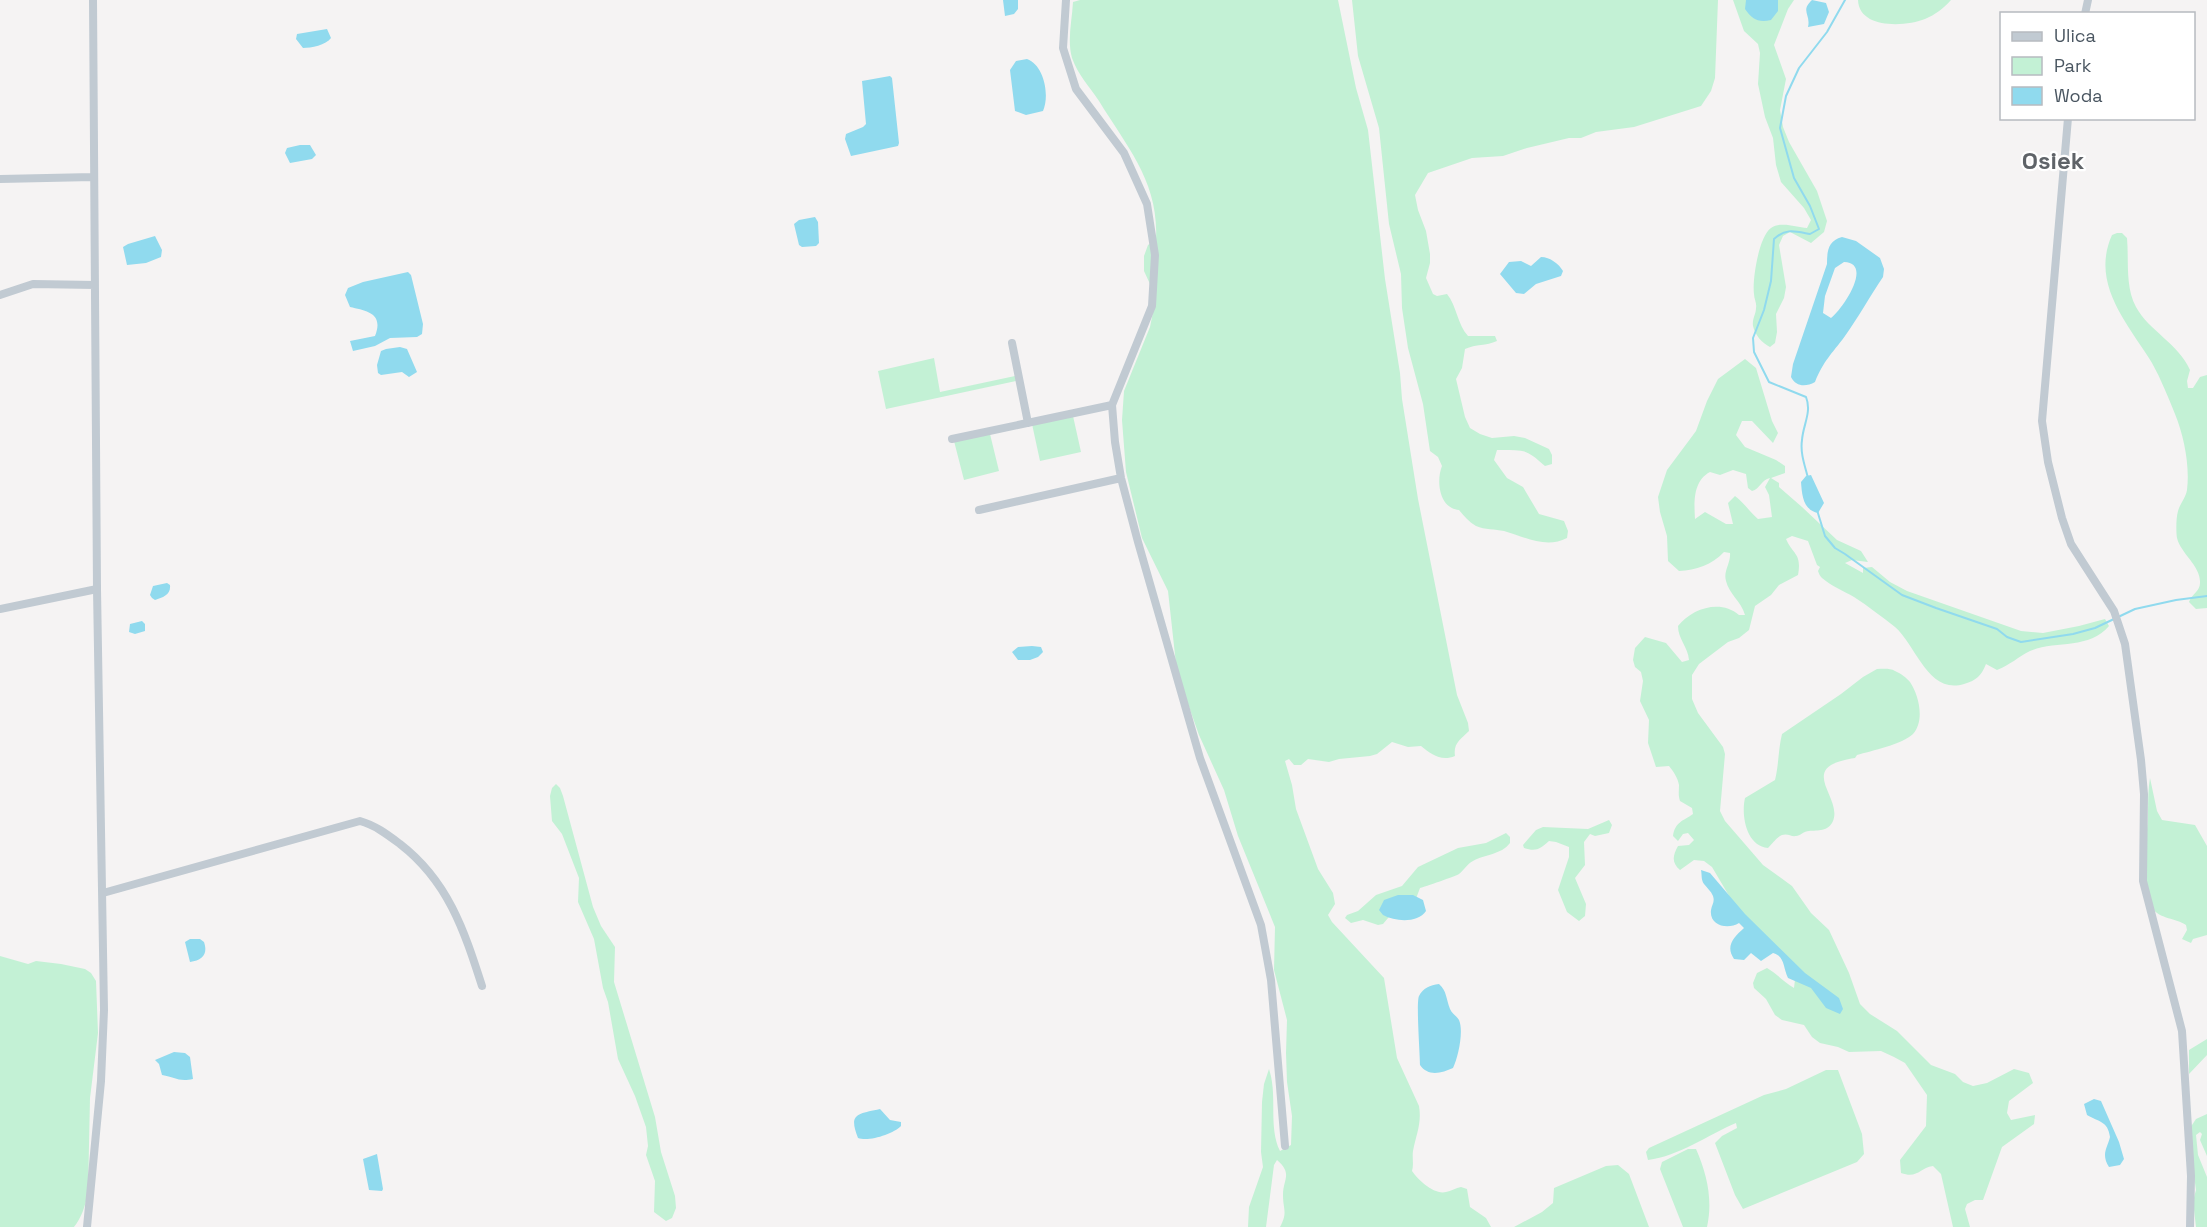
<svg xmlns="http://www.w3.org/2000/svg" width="2207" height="1227" font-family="'Space Grotesk',sans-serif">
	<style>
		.green { fill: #c3f1d5; fill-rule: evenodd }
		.water { fill: #90daee; fill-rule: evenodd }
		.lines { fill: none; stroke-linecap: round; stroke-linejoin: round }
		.stream { stroke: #90daee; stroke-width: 2 }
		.street { stroke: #c1cad2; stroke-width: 8 }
		.labels { text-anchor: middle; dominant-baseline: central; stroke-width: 4.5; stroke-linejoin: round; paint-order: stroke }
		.quarter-label { font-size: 24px; font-weight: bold; fill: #5f6368; stroke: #fff }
	</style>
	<rect width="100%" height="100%" fill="#f5f3f3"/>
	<path class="green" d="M1080 0H1338L1356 88 1368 130 1385 279 1400 373 1402 399 1418 499 1457 695 1468 723 1469 731C1461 739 1453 743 1455 756 1441 762 1431 754 1421 746L1408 747 1392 742 1377 754 1370 756 1339 759 1329 762 1308 759 1301 765H1294L1289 759 1285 761 1292 785 1296 809 1318 869 1333 893 1335 904 1328 915 1332 922 1384 978 1397 1058 1419 1106C1422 1123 1416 1135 1413 1151 1412 1158 1414 1164 1412 1171 1418 1180 1434 1195 1446 1192 1451 1191 1456 1188 1461 1187L1467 1189 1470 1207 1486 1218 1491 1227H1280C1288 1212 1283 1210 1283 1195 1283 1179 1293 1174 1277 1160L1274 1165 1266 1227H1248L1249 1207 1263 1167 1261 1152 1262 1102 1264 1084 1269 1069C1278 1096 1268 1126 1280 1151L1291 1145 1292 1116 1287 1082 1286 1053 1287 1020 1274 970 1275 927 1238 836 1224 790 1199 735 1177 673 1168 591 1142 538 1126 472 1122 420 1124 391 1150 327 1156 297 1144 271V256L1148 245 1156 239C1159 182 1127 147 1099 101 1089 86 1078 75 1072 58 1067 40 1072 21 1073 2Z
		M1352 0H1718L1715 78 1711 91 1701 106 1634 127 1596 132 1581 138H1569L1527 148 1503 156 1472 158 1428 173 1415 195 1418 210 1426 231 1430 254V263L1426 278 1433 294 1437 296 1447 294C1457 306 1457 324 1468 336H1495L1497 341C1486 346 1476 344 1465 349L1462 368 1456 379 1465 417 1470 428 1480 434 1492 438 1514 436 1525 438 1549 449 1552 455V464L1545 466C1524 447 1524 451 1497 450L1494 460 1507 478 1523 487 1539 514 1564 521 1568 531 1567 538C1546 549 1525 537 1504 531 1495 529 1485 530 1476 526 1469 522 1464 516 1459 510 1439 508 1436 481 1442 466L1438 457 1430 451 1423 404 1408 348 1402 308 1401 274 1389 224 1379 128 1358 56Z
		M1733 0H1794L1788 9 1774 45 1786 79 1780 110 1783 127 1789 142 1817 191 1827 221 1824 232 1811 243 1790 232 1783 236 1779 245 1786 287 1784 298 1776 314 1777 332 1775 343 1770 347C1762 343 1755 335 1753 326 1752 319 1756 314 1756 308 1757 303 1754 299 1754 294 1752 280 1759 236 1771 228 1781 221 1796 227 1807 228L1811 220 1804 208 1781 182 1776 165 1773 138 1765 117 1758 84 1760 53 1758 44 1744 31Z
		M1858 0H1951C1944 8 1935 15 1925 19 1905 27 1859 29 1858 0Z
		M2117 233H2122L2127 238C2129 260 2125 287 2136 307 2149 331 2178 343 2190 370L2187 381 2188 388H2193L2200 377 2207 375V608L2196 609 2189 602C2192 594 2200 591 2200 583 2201 566 2181 554 2177 538 2176 532 2176 518 2178 511 2180 504 2186 497 2187 490 2190 466 2184 436 2175 414 2168 397 2161 379 2152 363 2128 324 2090 284 2112 235Z
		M934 358 940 392 1015 376 1016 381 886 409 878 371Z
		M1745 359 1756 368 1772 421 1778 433 1773 443 1752 421H1742L1736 435 1745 447 1776 460 1785 466V473L1771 478 1779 483V487L1802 507 1837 540 1861 551 1868 562 1852 560 1845 563 1863 573V568L1872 567 1890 582 1907 591 2021 631 2043 633 2079 626 2105 619 2109 626C2089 650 2056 640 2030 651 2018 657 2010 665 1997 670L1986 664C1981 676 1977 680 1964 684 1928 695 1916 645 1895 627 1882 617 1868 606 1854 597 1844 591 1831 586 1822 578 1820 576 1819 574 1818 571L1820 567 1817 565 1808 541 1792 536 1786 539C1793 555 1802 553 1798 575L1779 585 1771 595 1755 606 1749 630 1739 638 1728 642 1699 664 1692 675V699L1698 713 1723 747 1725 754 1720 811 1725 821 1763 865 1792 886 1811 913 1829 930 1849 973 1860 1004 1870 1014 1897 1031 1931 1065 1955 1074 1963 1082 1973 1086 1987 1083 2014 1069 2029 1073 2033 1083 2009 1101 2007 1113 2011 1120 2035 1115 2034 1124 2002 1147 1983 1200H1975L1967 1204 1965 1209 1970 1227H1953L1941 1174 1933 1166C1919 1168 1918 1179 1901 1173L1900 1160 1926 1126 1927 1095 1905 1063 1894 1057 1881 1051 1849 1052 1838 1047 1820 1043 1812 1037 1804 1025 1782 1020 1775 1015 1766 999 1754 988 1753 983 1757 973 1767 968C1777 974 1784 982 1794 988L1796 971 1738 911 1712 867 1704 861 1694 860 1680 870C1671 862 1673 855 1678 846L1689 845 1694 840 1688 833 1683 834 1678 841 1673 836C1675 822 1683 821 1693 814L1692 808 1680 801C1678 795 1679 791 1679 785 1678 778 1673 771 1669 766L1656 767 1648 743 1649 720 1640 701 1643 681 1641 672 1635 667 1633 660 1635 648 1645 637 1666 643 1682 662 1689 660C1688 647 1678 639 1678 626 1692 608 1721 599 1739 615H1745C1741 601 1729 594 1726 581 1723 571 1731 563 1730 553L1724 552C1712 565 1696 570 1679 571L1668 561 1667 536 1660 512 1658 497 1667 470 1696 431 1707 401 1718 379ZM1733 470 1746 474 1748 488 1752 491C1760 489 1761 480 1770 478L1765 487 1769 495 1772 517 1758 519C1749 511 1744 503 1735 496L1728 503 1733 524H1726L1705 512 1695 519C1694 502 1693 481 1710 472L1720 475Z
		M1073 416 1081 452 1040 461 1032 424Z
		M990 434 999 471 964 480 954 441Z
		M1877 669C1883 669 1890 668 1895 671 1900 673 1907 678 1910 682 1919 695 1925 721 1913 734 1903 744 1871 751 1857 755L1855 758C1794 767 1843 796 1833 821 1828 832 1818 830 1809 831 1804 831 1800 836 1796 836 1791 837 1788 833 1782 835 1777 837 1772 844 1768 848 1746 846 1741 815 1745 798L1775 780C1779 764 1778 750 1782 734L1841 694 1863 677Z
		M2150 778 2157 811 2162 820 2195 825 2207 846V935L2193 939 2191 943 2182 939 2187 930 2186 925C2176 918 2160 919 2153 909 2141 892 2146 850 2147 830 2149 812 2147 796 2150 778Z
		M556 784 560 788 563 796 593 907 601 926 615 947 614 982 655 1117 661 1152 675 1196 676 1208 672 1218 666 1221 654 1212 655 1181 646 1155 648 1146 646 1127 635 1096 618 1059 608 1002 603 988 594 939 578 902 579 878 562 834 552 821 550 796 552 788Z
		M1609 820 1612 825 1609 833 1595 836 1590 834 1584 842 1585 865 1575 878 1586 904 1585 916 1579 921 1567 912 1558 890 1569 857V847L1556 842 1549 841C1540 849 1536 852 1524 848L1523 845 1536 830 1543 827 1588 829Z
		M1506 833 1510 837V843C1501 855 1485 854 1473 861 1467 864 1464 870 1459 874 1456 876 1424 887 1420 888L1414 904 1393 912 1383 924 1378 925 1363 920 1351 923 1345 918 1347 915 1358 911 1376 895 1402 886 1418 867 1458 848 1486 843Z
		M0 956 28 964 36 961 61 964 85 969 91 973 96 981 98 1033 90 1098 88 1193C85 1206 82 1217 74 1227H0Z
		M2207 1039V1055L2189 1074V1050Z
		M1826 1070H1838L1862 1134 1864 1154 1857 1162 1743 1209 1735 1195 1715 1143 1722 1136 1737 1128 1736 1123C1708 1135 1679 1156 1648 1160L1646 1152 1649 1148 1764 1095 1786 1089Z
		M2207 1114V1156L2200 1140 2202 1134 2200 1132 2196 1135 2198 1155 2207 1177V1227H2196L2193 1201 2196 1190 2189 1140 2190 1128 2196 1119Z
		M1688 1149H1696C1707 1174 1713 1200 1707 1227H1683L1660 1169 1662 1162Z
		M1618 1165 1629 1174 1649 1227H1514L1542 1212 1553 1203 1554 1188 1606 1166Z"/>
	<path class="water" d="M1003 0H1018V9L1014 14 1005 16Z
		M1746 0H1778V11L1771 20C1758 23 1752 19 1745 9Z
		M1812 0 1826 3 1829 12 1824 24 1808 27C1811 14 1800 11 1812 0Z
		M327 29 331 38C326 45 311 48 303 48L296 39 297 34Z
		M1027 59C1044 65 1050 95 1043 111L1026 115 1015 111 1010 70 1016 61Z
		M890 76 892 78 899 143 898 146 851 156 845 139 846 134 863 127 866 124 862 81Z
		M300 145H310L316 155 312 159 290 163 285 153 287 148Z
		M815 217 818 222 819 243 816 246 802 247 799 245 794 224 799 220Z
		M155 236 162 250 161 257 146 263 127 265 123 247 128 244Z
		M1842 237 1856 241 1880 258 1884 269 1883 277C1870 296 1858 318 1845 336 1831 355 1824 360 1815 382 1806 387 1796 387 1791 377L1793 364 1827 264C1827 251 1828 241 1842 237ZM1844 262C1874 263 1842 310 1831 318L1823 313 1825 296 1835 268Z
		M1541 257C1550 257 1559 264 1563 271L1561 276 1536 284 1524 294 1516 293 1500 274 1509 262 1521 261 1531 266Z
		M408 272 411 275 423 324 422 334 417 337 390 338 375 346 353 351 350 341 375 336C384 313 367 311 350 307L345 295 348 288 363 282Z
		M400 347 407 349 417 372 409 377 402 372 381 375 378 373 377 365 381 351 386 349Z
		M1811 475 1824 503 1818 513C1803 510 1802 495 1801 482L1806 476Z
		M167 583 170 585C171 595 163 597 155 600L152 598 150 595 153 586Z
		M142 621 145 624V631L135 634 129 632 130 624Z
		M1032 646 1041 647 1043 652 1038 657 1030 660H1018L1012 652 1018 647Z
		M1701 870 1710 873 1745 914 1805 973 1839 998 1843 1009 1840 1014 1826 1008 1811 988 1788 978C1783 968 1785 956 1773 953L1761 961 1751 953 1744 960 1734 959C1725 946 1734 937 1744 928L1739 923C1728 930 1709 926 1711 910 1712 904 1715 902 1713 896 1711 891 1707 888 1704 884 1701 880 1702 875 1701 870Z
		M1398 895H1413L1423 900 1426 911C1418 923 1396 922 1383 915L1379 910 1384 900Z
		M190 939H200L204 942C208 954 203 960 190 962L185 942Z
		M1439 984C1447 991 1446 999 1450 1009 1452 1014 1457 1016 1459 1020 1464 1031 1458 1058 1453 1068 1442 1073 1428 1077 1420 1065 1420 1054 1416 1003 1419 996 1423 988 1430 985 1439 984Z
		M174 1052 185 1053 190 1057 193 1079C178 1082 175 1077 162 1075L159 1064 155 1060Z
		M2094 1099 2101 1101 2119 1142 2124 1159 2120 1165 2109 1167C2101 1154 2107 1149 2110 1137 2108 1121 2099 1122 2087 1115L2084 1104Z
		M880 1109 890 1120 901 1122V1126C893 1134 869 1142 858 1138 848 1113 858 1114 880 1109Z
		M377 1154 383 1189 382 1191 369 1190 363 1159Z"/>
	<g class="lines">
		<path class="stream" d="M1808 478C1805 466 1800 453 1802 440 1803 425 1812 412 1806 397L1769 382 1754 352 1753 338 1764 310 1771 281 1774 239C1786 228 1794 231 1810 234L1819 229 1810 206 1794 178 1780 128 1786 96 1799 68 1827 32 1845 0
			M1817 510 1825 536 1835 548 1845 554 1902 595 1936 608 1997 629 2007 637 2021 642 2073 634 2095 628 2135 609 2176 600 2207 596"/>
		<path class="street" d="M1066 0 1063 48 1076 89 1124 153 1147 204 1155 255 1152 306 1112 405 1115 442 1121 478 1138 542 1200 758 1261 925 1271 980 1285 1146
			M2085 14 2088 0
			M2068 118 2042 421 2048 462 2062 518 2071 544 2114 611 2125 644 2141 760 2144 794 2143 881 2182 1031 2191 1176 2190 1227
			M0 179 93 177
			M0 295 33 284 95 285
			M1012 343 1028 423
			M952 439 1112 405
			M979 510 1121 478
			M0 609 97 589
			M103 893 360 821C375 825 388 835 400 844 448 881 464 930 482 986
			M87 1227 101 1081 104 1010 97 589 93 0"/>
	</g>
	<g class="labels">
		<g class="quarter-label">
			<text x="2053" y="160">Osiek</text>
		</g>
	</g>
	<rect x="2000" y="12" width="195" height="108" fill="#ffffff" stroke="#b7bbc0" stroke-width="1.5"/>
	<rect x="2012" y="32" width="30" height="9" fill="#c1cad2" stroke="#b7bbc0" stroke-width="1.5"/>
	<text x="2054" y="42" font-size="18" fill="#4a5661">Ulica</text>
	<rect x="2012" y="57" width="30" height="18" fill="#c3f1d5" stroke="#b7bbc0" stroke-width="1.5"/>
	<text x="2054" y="72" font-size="18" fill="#4a5661">Park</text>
	<rect x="2012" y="87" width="30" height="18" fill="#90daee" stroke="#b7bbc0" stroke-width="1.5"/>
	<text x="2054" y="102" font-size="18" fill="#4a5661">Woda</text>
</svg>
